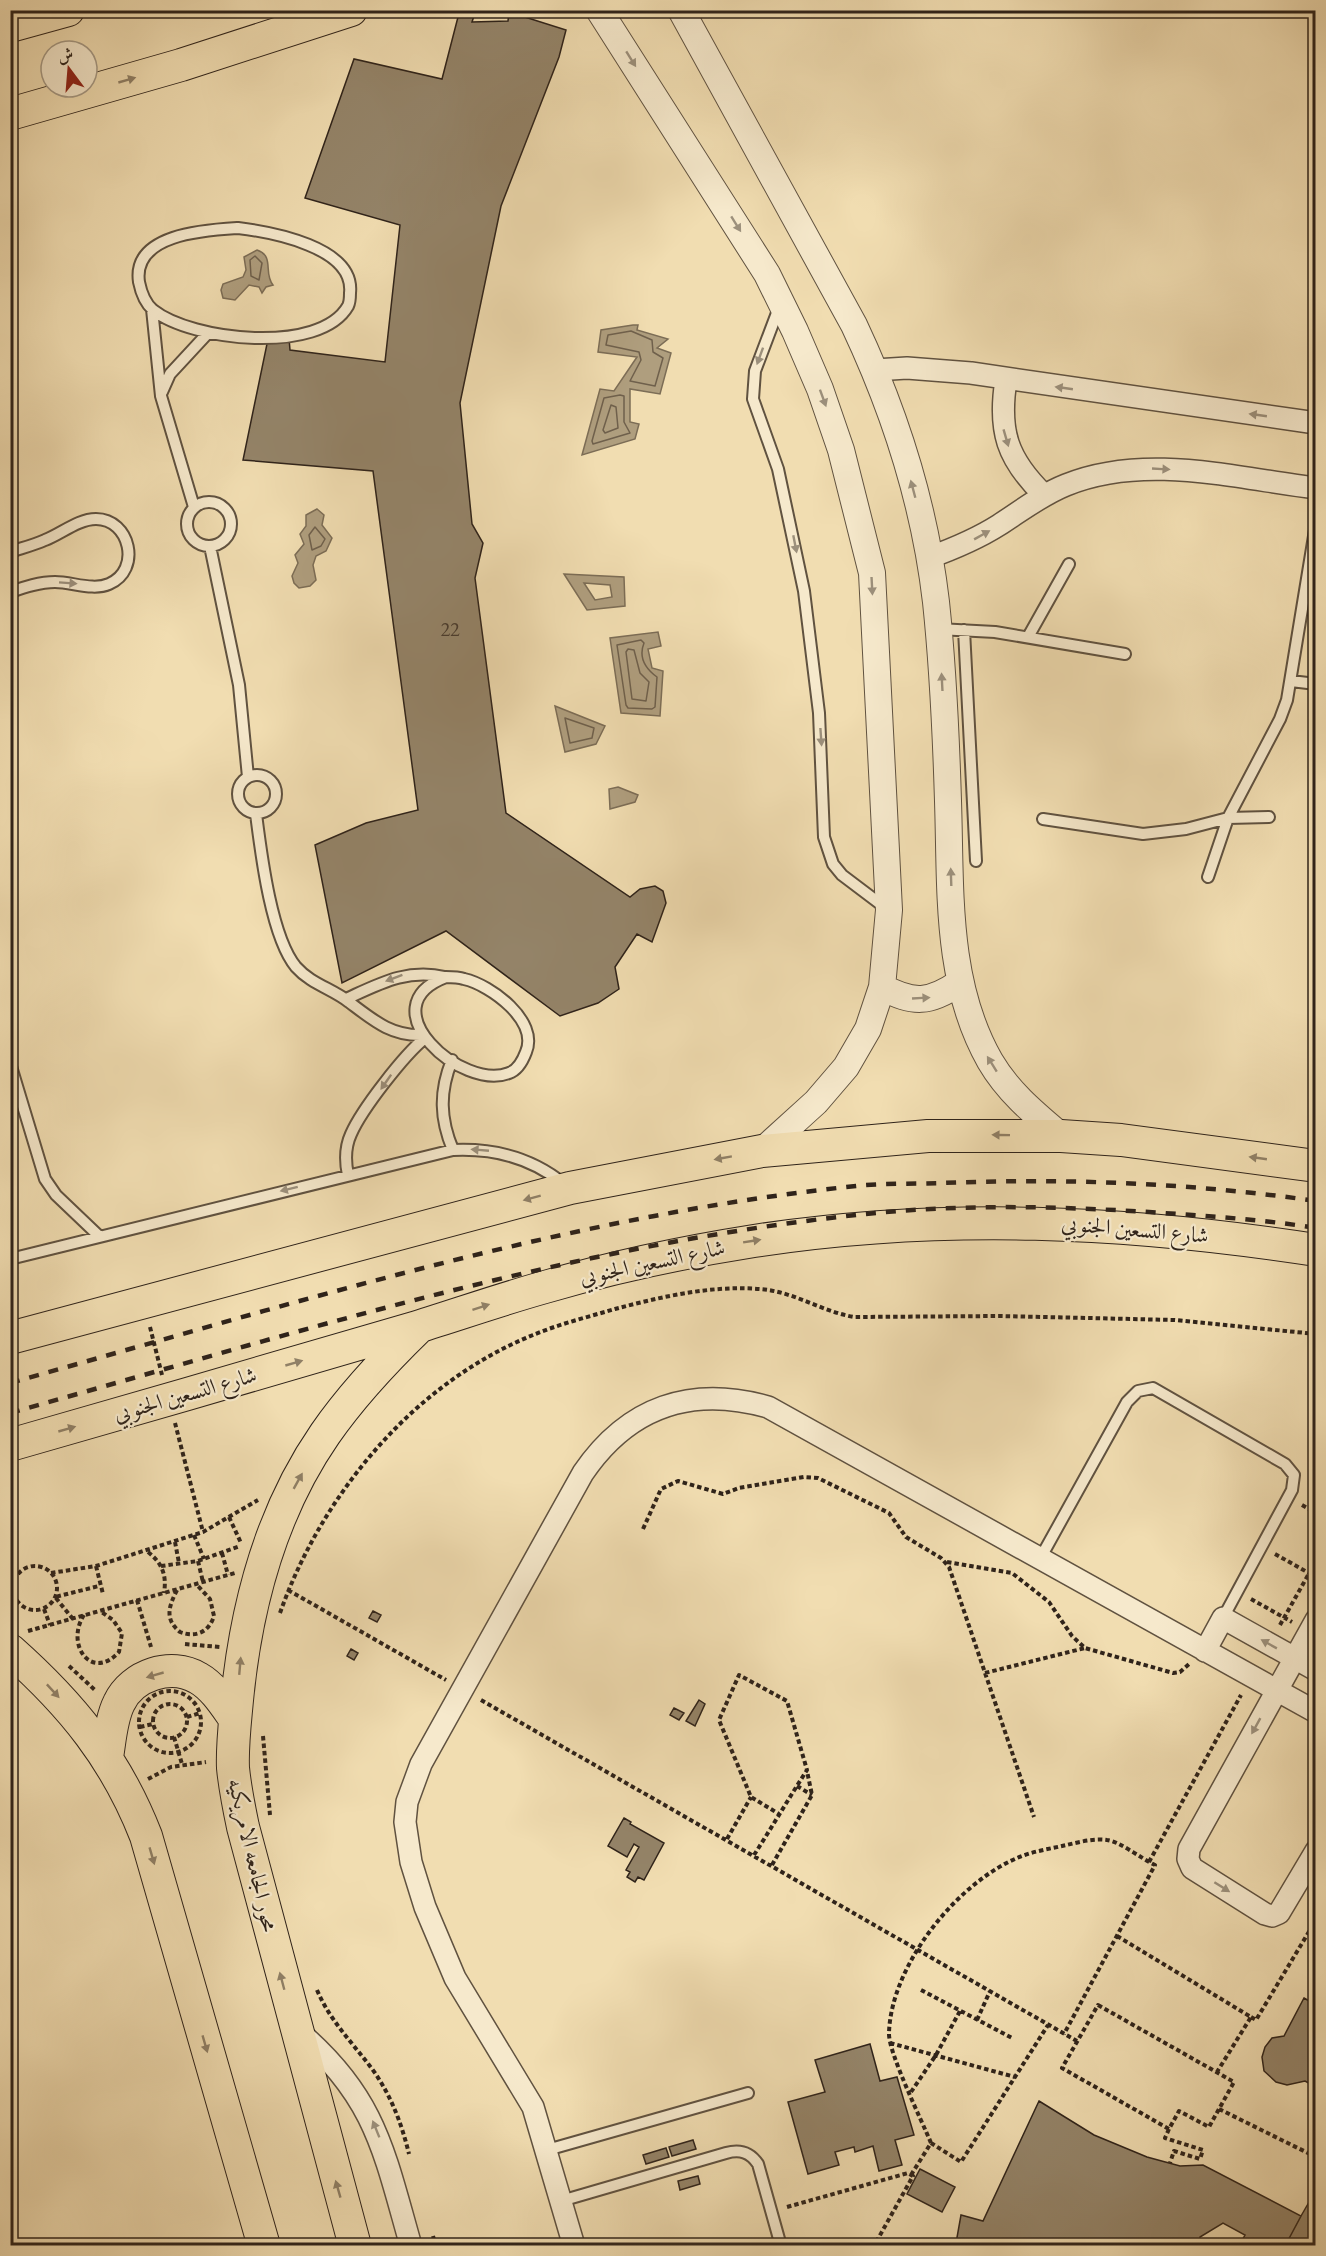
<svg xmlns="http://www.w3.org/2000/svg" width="1326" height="2256" font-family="'EB Garamond',Amiri,serif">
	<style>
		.water { fill: #af9e7e; stroke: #7c6d56; stroke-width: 1.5; fill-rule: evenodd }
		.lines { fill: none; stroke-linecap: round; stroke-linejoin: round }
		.shore { stroke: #6f604c; stroke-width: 1.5 }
		.building { fill: #948469; stroke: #2f231a; stroke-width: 1.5 }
		.service-casing { stroke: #605240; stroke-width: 14 }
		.minor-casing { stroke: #605240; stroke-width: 24 }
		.tertiary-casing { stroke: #605240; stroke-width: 28 }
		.primary-casing { stroke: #2f231a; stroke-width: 34 }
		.path { stroke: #2f231a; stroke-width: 4; stroke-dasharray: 4.5 3; stroke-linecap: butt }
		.service { stroke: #f6e9cc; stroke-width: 10 }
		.minor { stroke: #f6e9cc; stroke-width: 21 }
		.tertiary { stroke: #f6e9cc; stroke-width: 26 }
		.primary { stroke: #f1ddb1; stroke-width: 32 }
		.rail { stroke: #2f231a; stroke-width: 4.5; stroke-dasharray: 10 10; stroke-linecap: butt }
		.oneway { fill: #9c907c }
		.oneway2 { fill: #908066 }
		.labels { text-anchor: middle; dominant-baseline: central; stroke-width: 4.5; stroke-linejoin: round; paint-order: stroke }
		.number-label { font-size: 20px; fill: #483b2e }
		.street-label { font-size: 22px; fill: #2f231a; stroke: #f6e9cc }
	</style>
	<rect width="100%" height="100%" fill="#f1ddb1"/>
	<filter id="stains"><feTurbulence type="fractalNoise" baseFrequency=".00333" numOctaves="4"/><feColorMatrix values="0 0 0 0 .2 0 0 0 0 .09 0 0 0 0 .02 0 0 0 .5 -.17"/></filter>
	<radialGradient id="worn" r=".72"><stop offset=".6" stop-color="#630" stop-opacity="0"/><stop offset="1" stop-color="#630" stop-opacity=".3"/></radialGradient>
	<path class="water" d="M257 250C275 256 263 273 273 285L266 287 262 293 259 287 249 285 235 300 223 298 221 290 223 284 243 277 246 270 244 257Z
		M633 325H638L637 330 668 339 657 348 671 353 660 394 630 389V422L639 424 635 439 582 455 600 389 614 391 637 357 598 352 601 330Z
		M317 509 324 515 322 525 332 538 326 551 316 556 313 565 316 580 310 586 299 588 294 583 292 576 298 563 295 555 304 544 300 534 306 526V515Z
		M564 574 624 577 625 606 587 610ZM584 583 610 585 612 597 595 600Z
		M658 632 661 646 648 649 652 668 663 671 660 716 621 713 610 638Z
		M555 706 605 726 596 744 565 752Z
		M618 787 638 795 635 802 610 809 609 789Z"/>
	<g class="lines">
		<path class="shore" d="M255 256 262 263 259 280 251 276 250 260Z
			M631 331 652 340 653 352 663 358 655 386 630 381 641 360 639 352 606 345 608 335Z
			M620 395 624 396V422L630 433 593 444 592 441 604 398Z
			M611 405 616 407 618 428 605 433 603 430Z
			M315 527 325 539 321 546 312 550 309 535Z
			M641 640 644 643C638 658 646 669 657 677L655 707 652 709 628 708 626 705 617 645Z
			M628 649 634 650 640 673 649 682 646 701 632 699 626 652Z
			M565 718 594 728 592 738 570 743Z"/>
	</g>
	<path class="building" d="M454 10H476L472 22 508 21 509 12 566 30 559 57 501 206 460 403 472 524 483 543 475 578 506 813 630 897 640 889 655 886 663 891 666 903 652 942 637 934 615 967 619 989 598 1003 560 1016 446 931 342 983 315 845 366 823 418 810 373 471 243 460 268 339 289 338 290 350 385 362 400 225 305 198 354 59 442 79 458 17Z
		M373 1611 381 1615 377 1622 369 1618Z
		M351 1649 358 1653 354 1660 347 1656Z
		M699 1700 705 1704 695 1726 686 1721Z
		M674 1708 684 1713 679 1720 670 1715Z
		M624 1818 631 1822 630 1824 664 1843 644 1880 638 1877 635 1882 627 1877 630 1872 626 1870 639 1847 634 1844 627 1857 608 1846Z
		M1304 1998 1316 2005V2087L1305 2081 1287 2085 1276 2082 1264 2071 1262 2057 1265 2047 1272 2038 1284 2036Z
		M870 2044 880 2081 897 2077 914 2135 895 2140 902 2165 879 2171 873 2146 855 2152 854 2147 835 2152 839 2165 808 2174 788 2102 825 2092 815 2060Z
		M1039 2101 1094 2135 1147 2157 1180 2166 1203 2165 1301 2216 1285 2246H1239L1245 2235 1223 2223 1200 2237 1199 2246H967L956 2243 961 2215 983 2221Z
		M693 2140 696 2149 672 2156 669 2147Z
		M666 2148 669 2157 646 2164 643 2155Z
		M920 2169 955 2187 942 2212 907 2194Z
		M698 2176 700 2184 680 2190 678 2181Z
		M1316 2190V2246H1285L1301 2216Z"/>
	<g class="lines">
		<g class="service-casing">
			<path id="service" d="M238 228C271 232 355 247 350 293 350 297 350 302 348 306 320 355 192 341 153 310 145 303 141 292 139 282 132 234 205 230 238 228Z
				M780 305 755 371 753 399 778 469 804 591 819 713 824 837 833 864 842 875 887 909
				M152 309 161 396 194 507
				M162 392 170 374 208 333
				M187 524a22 22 0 1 1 44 0a22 22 0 1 1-44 0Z
				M210 546 239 685 248 777
				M10 552C22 548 34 545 45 540 61 534 78 519 96 519 130 519 142 570 109 584 93 591 72 582 55 582 40 582 25 587 10 592
				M938 629 995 632 1125 654
				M964 630 976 861
				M1028 637 1069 564
				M1291 681 1316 684
				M238 794a19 19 0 1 1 38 0a19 19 0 1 1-38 0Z
				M256 814C261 853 271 937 296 967 311 984 333 989 349 1002 373 1020 391 1036 422 1035
				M1043 819 1143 834 1186 829 1228 818 1269 817
				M1208 877 1228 818 1280 719 1287 700 1316 524
				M446 977C452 977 458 977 464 979 491 985 539 1021 526 1052 523 1060 518 1070 509 1073 463 1092 366 1007 446 977Z
				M346 999C379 984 407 968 445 977
				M452 1060C439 1092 440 1119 453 1150
				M10 1063 45 1179 56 1195 99 1236
				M348 1175C345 1161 345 1147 351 1134 362 1109 404 1055 425 1038
				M10 1259 453 1150C495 1148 532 1158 564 1184
				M1041 1557 1127 1402 1138 1391 1153 1388 1285 1464 1294 1475 1292 1490 1223 1618
				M547 2150 748 2093
				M561 2201 726 2153C740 2149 750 2152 758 2164L781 2246"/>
		</g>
		<g class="minor-casing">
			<path id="minor" d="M875 370 907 368 971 373 1316 423
				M1006 380C998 431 1007 459 1044 495
				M928 558C953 549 977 539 999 525 1021 511 1041 495 1066 485 1145 453 1234 478 1316 488
				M1316 1620 1189 1849 1188 1859 1192 1868 1265 1914 1272 1916 1279 1913 1316 1851
				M1205 1651 1223 1618 1316 1670
				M298 2031C376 2097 384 2152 411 2246
				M574 2246 533 2107 455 1978 425 1907 411 1862 405 1822 407 1802 421 1764 583 1473C628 1407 691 1385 768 1407L1316 1712"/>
		</g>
		<g class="tertiary-casing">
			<path id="tertiary" d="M599 10 767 274 795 331 820 389 841 450 872 573 889 910 882 987 868 1029 846 1067 816 1102 762 1151
				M681 10 854 325C895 412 925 507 936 602 943 668 946 735 948 801 951 889 945 982 990 1061 1008 1092 1035 1114 1061 1136
				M882 987C913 1004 930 1003 959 983"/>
		</g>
		<g class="primary-casing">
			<path id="primary" d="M10 26 68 10
				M10 114 181 65 351 10
				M10 1338 570 1188 762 1151 928 1136H1061L1121 1140 1316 1166
				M10 1445C146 1406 281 1367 417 1327 459 1314 502 1299 545 1287 613 1267 684 1252 754 1241 944 1212 1127 1221 1316 1250
				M10 1650C72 1705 116 1759 146 1836L264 2246
				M107 1757C110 1740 111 1719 119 1703 132 1675 171 1662 198 1678 214 1687 225 1705 235 1719
				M355 2246 243 1827C239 1808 235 1788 233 1768 232 1746 235 1722 237 1700 246 1606 271 1512 325 1434 352 1395 384 1361 418 1328"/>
		</g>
		<path class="path" d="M150 1327 162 1375
			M175 1423 203 1532
			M1302 1505 1316 1513
			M229 1517 241 1543
			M643 1529 661 1489 678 1481 723 1494 739 1488 804 1477 818 1478 889 1513 906 1537 941 1558 949 1567 1034 1817
			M194 1535 204 1559
			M175 1542 179 1563
			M148 1552C162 1563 167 1575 164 1593
			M222 1553 228 1575
			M1275 1554 1316 1577
			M198 1561 203 1582
			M947 1562 1012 1573 1049 1602 1072 1636 1085 1648 1173 1673 1180 1672 1189 1664
			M96 1566 103 1594
			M161 1566 198 1561 240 1546
			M13 1588a22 22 0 1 1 44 0a22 22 0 1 1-44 0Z
			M51 1573 96 1566 203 1532 258 1500
			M177 1590C169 1606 164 1619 180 1632 196 1638 209 1632 214 1616L210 1599 196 1584
			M288 1590 446 1680
			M1251 1599 1292 1622
			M137 1600 151 1647
			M44 1609 50 1625
			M280 1613C322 1494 414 1383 533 1335 559 1324 588 1317 615 1309 660 1297 712 1285 759 1289 793 1291 820 1311 854 1317L1000 1316 1175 1320 1316 1334
			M84 1615C65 1644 91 1682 119 1652L122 1633 113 1620 100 1611
			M73 1619 55 1597 99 1586
			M1280 1625 1316 1561
			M28 1631 235 1573
			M185 1644 220 1647
			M69 1666 96 1691
			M985 1673 1085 1648
			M139 1722a31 31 0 1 1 62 0a31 31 0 1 1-62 0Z
			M481 1700 1077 2041
			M153 1721a17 17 0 1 1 34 0a17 17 0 1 1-34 0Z
			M187 1717 200 1713
			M140 1727 153 1724
			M263 1736 270 1815
			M174 1737 182 1764
			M148 1779 171 1767 206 1762
			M797 1786 812 1795
			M727 1839 751 1797
			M754 1855C772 1827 789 1798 807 1770L787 1701 739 1675 719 1720 751 1797 779 1814
			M1149 1862 1241 1695
			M772 1865 812 1795 807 1771
			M1117 1936 1251 2017 1217 2072
			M317 1990C331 2023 355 2045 375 2073 392 2098 402 2125 409 2154
			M921 1990 1012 2038
			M1098 2005 1234 2082 1209 2127 1179 2111 1169 2129 1062 2068Z
			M1251 2017 1256 2020 1316 1920
			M977 2020 990 1991
			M890 2043 1015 2077
			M911 2092 936 2055 960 2011
			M1219 2109 1316 2157
			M1169 2129 1165 2138 1203 2150 1200 2159 1174 2151 1170 2163
			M931 2143C922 2121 888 2052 889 2033 891 1964 959 1880 1022 1856 1035 1851 1049 1849 1062 1846 1076 1843 1092 1838 1107 1840 1119 1841 1142 1859 1155 1865L1064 2034
			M911 2175 931 2143 961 2162 1048 2025
			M787 2207 908 2173 913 2176 874 2246
			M433 2236 436 2246"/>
		<use href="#service" class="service"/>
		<use href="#minor" class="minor"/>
		<use href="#tertiary" class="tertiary"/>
		<use href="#primary" class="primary"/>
		<path class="rail" d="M10 1383C289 1305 567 1216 856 1186 884 1183 914 1184 942 1183 1066 1178 1192 1183 1316 1201
			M10 1413C289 1335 567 1246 856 1215 953 1204 1052 1206 1149 1212 1205 1216 1260 1219 1316 1228"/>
	</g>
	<defs><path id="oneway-solid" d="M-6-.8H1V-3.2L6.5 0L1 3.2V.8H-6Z" transform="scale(1.5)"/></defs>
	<g class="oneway">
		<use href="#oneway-solid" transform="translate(631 59) rotate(58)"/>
		<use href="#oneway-solid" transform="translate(736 224) rotate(58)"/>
		<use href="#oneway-solid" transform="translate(760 356) rotate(110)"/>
		<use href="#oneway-solid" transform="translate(1064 388) rotate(-172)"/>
		<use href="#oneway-solid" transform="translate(823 398) rotate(70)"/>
		<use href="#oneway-solid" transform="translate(1258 415) rotate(-172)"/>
		<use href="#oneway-solid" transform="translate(1006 438) rotate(74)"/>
		<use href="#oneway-solid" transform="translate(1161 469) rotate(3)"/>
		<use href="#oneway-solid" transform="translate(913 489) rotate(-105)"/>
		<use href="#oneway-solid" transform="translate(982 535) rotate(-29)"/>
		<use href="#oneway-solid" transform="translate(795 544) rotate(79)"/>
		<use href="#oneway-solid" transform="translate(68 583) rotate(4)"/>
		<use href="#oneway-solid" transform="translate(872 586) rotate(87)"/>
		<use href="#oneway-solid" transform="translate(942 682) rotate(-93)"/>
		<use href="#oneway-solid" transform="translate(821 737) rotate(86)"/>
		<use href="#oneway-solid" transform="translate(951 877) rotate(-92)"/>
		<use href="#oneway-solid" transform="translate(394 978) rotate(159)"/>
		<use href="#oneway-solid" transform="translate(921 998) rotate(-3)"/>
		<use href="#oneway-solid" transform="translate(992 1064) rotate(-122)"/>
		<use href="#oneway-solid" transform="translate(386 1082) rotate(125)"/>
		<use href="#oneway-solid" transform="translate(480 1150) rotate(-175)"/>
		<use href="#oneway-solid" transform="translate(289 1189) rotate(166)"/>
		<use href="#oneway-solid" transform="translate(1269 1644) rotate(-151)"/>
		<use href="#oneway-solid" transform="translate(1256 1726) rotate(119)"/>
		<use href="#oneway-solid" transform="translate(1222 1887) rotate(32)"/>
		<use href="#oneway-solid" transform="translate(376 2129) rotate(-112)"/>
	</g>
	<g class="oneway2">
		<use href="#oneway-solid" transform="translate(127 80) rotate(-16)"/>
		<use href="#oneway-solid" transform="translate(1001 1135) rotate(-179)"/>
		<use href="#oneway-solid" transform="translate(723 1158) rotate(170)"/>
		<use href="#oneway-solid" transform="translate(1258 1158) rotate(-172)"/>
		<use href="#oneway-solid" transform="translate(532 1198) rotate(165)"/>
		<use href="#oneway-solid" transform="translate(752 1241) rotate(-9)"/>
		<use href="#oneway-solid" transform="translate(481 1307) rotate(-18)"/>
		<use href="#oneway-solid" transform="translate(294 1363) rotate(-16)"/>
		<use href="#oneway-solid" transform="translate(67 1429) rotate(-16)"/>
		<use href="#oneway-solid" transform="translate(298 1481) rotate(-61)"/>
		<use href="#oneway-solid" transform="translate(240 1666) rotate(-85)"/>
		<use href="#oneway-solid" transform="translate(155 1675) rotate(164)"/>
		<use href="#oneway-solid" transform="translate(53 1691) rotate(47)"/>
		<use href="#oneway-solid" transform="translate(152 1856) rotate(74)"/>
		<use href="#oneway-solid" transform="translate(282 1981) rotate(-105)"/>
		<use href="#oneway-solid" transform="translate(205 2044) rotate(74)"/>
		<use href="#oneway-solid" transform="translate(338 2189) rotate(-106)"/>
	</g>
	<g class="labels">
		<g class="number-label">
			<text x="450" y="629">22</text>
		</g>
		<g class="street-label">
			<text transform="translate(1135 1229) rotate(5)">شارع التسعين الجنوبي</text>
			<text transform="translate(652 1262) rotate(-12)">شارع التسعين الجنوبي</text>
			<text transform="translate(185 1394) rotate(-16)">شارع التسعين الجنوبي</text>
			<text transform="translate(253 1855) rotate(77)">محور الجامعه الامريكيه</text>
		</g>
	</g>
	<rect width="1326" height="2256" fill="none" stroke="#f1ddb1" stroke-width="36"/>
	<rect x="12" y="12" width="1302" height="2232" fill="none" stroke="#2f231a" stroke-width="3"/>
	<rect x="18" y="18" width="1290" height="2220" fill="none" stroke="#2f231a" stroke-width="1.5"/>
	<g transform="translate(69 69) rotate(344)"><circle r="28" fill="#f6e9cc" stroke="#a69a85" stroke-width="1.5"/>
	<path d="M0-4.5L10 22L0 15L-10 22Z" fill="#8f2418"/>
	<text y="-9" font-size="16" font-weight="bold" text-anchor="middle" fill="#2f231a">ش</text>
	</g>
	<rect width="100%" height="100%" filter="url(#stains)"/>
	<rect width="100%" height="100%" fill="url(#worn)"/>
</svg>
